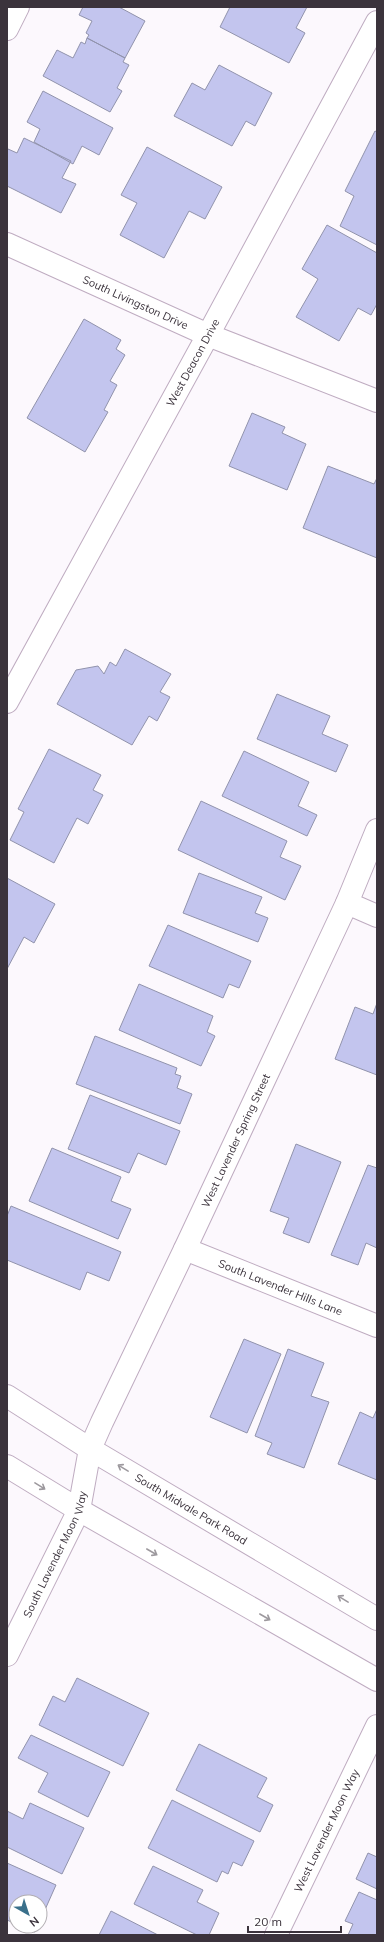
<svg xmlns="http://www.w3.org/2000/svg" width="384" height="1942" font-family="Mulish,sans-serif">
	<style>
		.building { fill: #c3c5ee; stroke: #9193ac }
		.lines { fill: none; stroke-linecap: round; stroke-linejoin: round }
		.minor-casing { stroke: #bfacc1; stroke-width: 24 }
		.secondary-casing { stroke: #bfacc1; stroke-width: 24 }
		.minor { stroke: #fff; stroke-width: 22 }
		.secondary { stroke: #fff; stroke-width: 22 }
		.oneway { stroke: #9d999e }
		.labels { text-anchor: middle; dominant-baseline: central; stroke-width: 3.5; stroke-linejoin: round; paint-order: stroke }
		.street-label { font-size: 11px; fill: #3b333c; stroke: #fff }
	</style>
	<rect width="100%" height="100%" fill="#fcf8fd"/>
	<path class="building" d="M83 7H119L145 21 125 58 87 38 89 35 86 33 92 21 79 15Z
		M230 7H307L296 28 305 33 289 63 220 27Z
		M87 38 125 58 123 62 129 65 117 88 122 91 110 112 43 76 57 50 73 58 81 42 85 44Z
		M219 65 272 93 255 126 246 121 232 146 174 116 192 83 205 90Z
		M43 91 113 128 99 155 82 146 73 164 34 142 40 129 27 122Z
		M375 131 377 132V245L340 226 354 196 345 191Z
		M24 138 71 161 62 178 76 184 61 213 7 186V152L8 149 17 153Z
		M147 147 222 187 205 219 189 211 164 258 120 235 137 203 121 195Z
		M327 225 377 253V304L371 315 358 308 339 341 296 317 318 279 302 269Z
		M84 319 121 340 116 349 125 355 110 381 117 385 104 410 108 412 85 452 27 418Z
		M252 413 285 427 282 433 306 444 287 490 229 466Z
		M328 466 374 484 377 478V558L303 528Z
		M125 649 171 674 160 692 170 697 157 721 149 716 132 745 57 704 76 670 98 666 104 674 110 662 116 666Z
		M277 694 330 716 322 734 348 745 336 772 257 739Z
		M49 749 101 775 93 790 103 795 88 824 77 818 54 863 10 840 24 812 18 809Z
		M244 751 309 782 298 806 317 815 307 836 222 796Z
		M201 801 287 841 280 857 301 866 285 900 178 850Z
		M199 873 262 897 255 913 268 918 258 942 183 913Z
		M7 878 55 904 34 943 24 937 7 969Z
		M168 925 251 961 239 988 229 984 223 998 149 966Z
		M139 984 213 1016 207 1032 215 1036 201 1066 119 1030Z
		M377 1003V1075L335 1059 355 1007 373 1014Z
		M95 1036 177 1068 175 1074 181 1076 177 1088 192 1094 180 1124 76 1084Z
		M90 1095 180 1131 166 1165 138 1153 129 1173 68 1149Z
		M296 1144 341 1162 309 1243 283 1233 289 1218 270 1211Z
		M52 1148 121 1177 111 1201 131 1209 118 1239 29 1201Z
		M368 1165 377 1168V1248L366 1243 358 1265 331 1255Z
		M11 1206 121 1252 109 1281 87 1272 80 1290 7 1260V1216Z
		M244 1339 281 1354 247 1433 210 1417Z
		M288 1349 324 1363 311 1396 329 1402 304 1468 267 1454 272 1443 255 1436Z
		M377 1409V1480L338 1464 360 1412 373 1418Z
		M77 1678 149 1713 123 1766 39 1725 53 1696 65 1702Z
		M31 1735 110 1772 88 1817 38 1792 48 1773 18 1758Z
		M199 1744 267 1778 257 1797 273 1805 260 1832 176 1790Z
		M172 1800 254 1841 242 1866 233 1862 228 1874 222 1871 217 1882 148 1848Z
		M30 1803 84 1828 62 1874 7 1847V1811L23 1819Z
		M368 1853 377 1857V1889L356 1879Z
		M7 1863 56 1885 40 1921V1902H16V1924L7 1920Z
		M153 1866 203 1890 197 1902 219 1913 209 1935H197L134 1904Z
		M359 1892 377 1900V1935H348L353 1924 345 1921Z
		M111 1911 158 1935H99Z
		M21 1926H38L35 1932Z"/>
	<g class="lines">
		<g class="minor-casing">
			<g id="minor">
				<path d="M7 29 18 7"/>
				<path id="s1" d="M7 244 208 335 377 401"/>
				<path id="s2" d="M7 702 208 335 377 22"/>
				<path d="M347 903 377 916"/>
				<path id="s3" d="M185 1249 377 1326"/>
				<path id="s4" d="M7 1655 79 1510 90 1449 102 1422 185 1249 347 903 377 830"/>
				<path id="s5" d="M276 1935 377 1726"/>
			</g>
		</g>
		<g class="secondary-casing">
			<g id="secondary">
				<path id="s6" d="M7 1396 90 1449 377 1619"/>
				<path d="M7 1466 79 1510 377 1680"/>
			</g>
		</g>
		<use href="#minor" class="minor"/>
		<use href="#secondary" class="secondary"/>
	</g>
	<defs><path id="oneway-shaft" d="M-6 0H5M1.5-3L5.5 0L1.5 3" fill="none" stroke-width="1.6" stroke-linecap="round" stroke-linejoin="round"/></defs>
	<g class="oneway">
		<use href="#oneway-shaft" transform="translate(123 1468) rotate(-149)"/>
		<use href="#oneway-shaft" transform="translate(40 1486) rotate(32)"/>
		<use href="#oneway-shaft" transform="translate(152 1552) rotate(30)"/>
		<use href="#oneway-shaft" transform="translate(343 1599) rotate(-149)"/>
		<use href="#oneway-shaft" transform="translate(265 1617) rotate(30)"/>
	</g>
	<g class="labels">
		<g class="street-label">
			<text stroke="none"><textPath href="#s1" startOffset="141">South Livingston Drive</textPath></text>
			<text stroke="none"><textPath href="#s2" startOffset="387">West Deacon Drive</textPath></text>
			<text stroke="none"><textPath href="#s4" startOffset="565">West Lavender Spring Street</textPath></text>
			<text stroke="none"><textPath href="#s3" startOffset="103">South Lavender Hills Lane</textPath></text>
			<text stroke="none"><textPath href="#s6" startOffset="216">South Midvale Park Road</textPath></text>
			<text stroke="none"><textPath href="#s4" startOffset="112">South Lavender Moon Way</textPath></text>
			<text stroke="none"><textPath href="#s5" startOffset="116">West Lavender Moon Way</textPath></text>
		</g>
	</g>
	<rect width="384" height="1942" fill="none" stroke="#3b333c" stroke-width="16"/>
	<g transform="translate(28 1914) rotate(141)"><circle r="19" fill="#ffffff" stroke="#b1adb1"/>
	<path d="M0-3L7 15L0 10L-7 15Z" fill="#3a708b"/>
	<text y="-6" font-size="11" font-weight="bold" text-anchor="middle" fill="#3b333c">N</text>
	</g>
	<path d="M248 1926v6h93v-6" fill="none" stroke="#3b333c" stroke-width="2"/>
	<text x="254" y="1926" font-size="12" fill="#3b333c" stroke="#ffffff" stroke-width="3" paint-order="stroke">20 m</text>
</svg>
